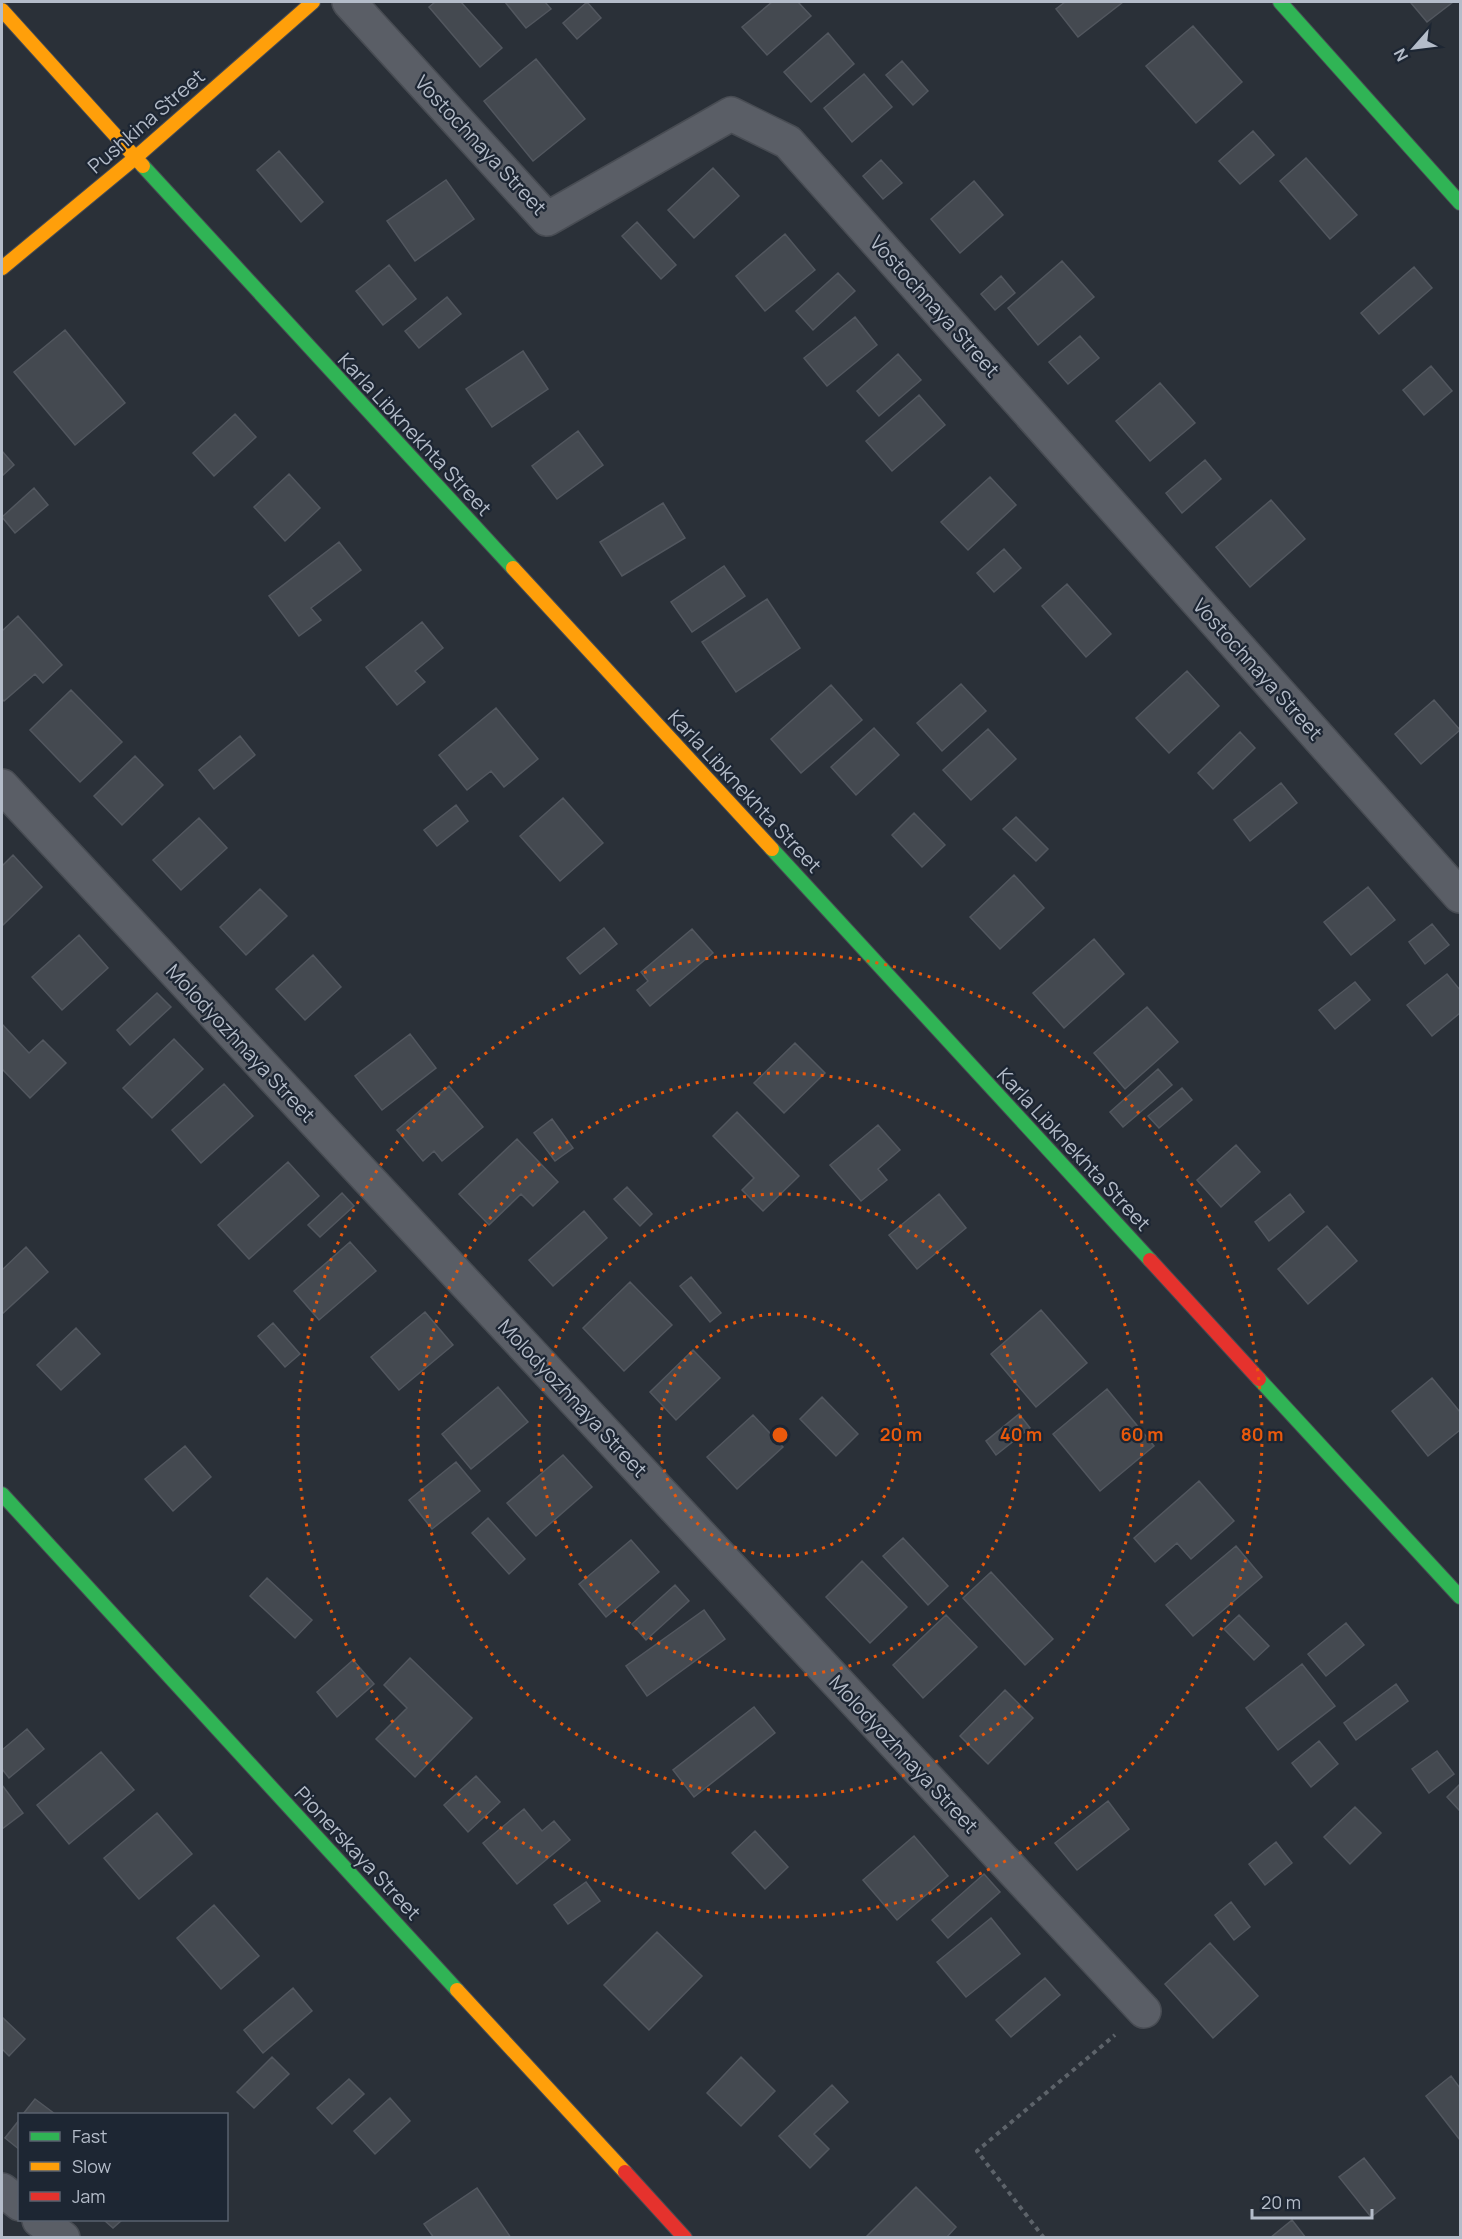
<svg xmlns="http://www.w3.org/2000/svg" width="1462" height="2239" font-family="Manrope,sans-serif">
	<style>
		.building { fill: #444950; stroke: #52575f; stroke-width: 1.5 }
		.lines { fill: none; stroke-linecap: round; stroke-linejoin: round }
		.street-casing { stroke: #484c53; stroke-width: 36 }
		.fast-casing { stroke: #484c53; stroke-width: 16 }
		.slow-casing { stroke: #484c53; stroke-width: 16 }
		.jam-casing { stroke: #484c53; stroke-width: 16 }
		.path { stroke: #5d636a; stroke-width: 4; stroke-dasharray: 4.5 4.5; stroke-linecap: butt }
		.street { stroke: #5a5e66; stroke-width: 33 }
		.fast { stroke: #30b455; stroke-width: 14 }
		.slow { stroke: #ff9f0a; stroke-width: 14 }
		.jam { stroke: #e5322d; stroke-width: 14 }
		.ring { fill: none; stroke: #e8590c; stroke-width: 3; stroke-dasharray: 3 6 }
		.labels { text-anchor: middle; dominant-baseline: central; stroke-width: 4.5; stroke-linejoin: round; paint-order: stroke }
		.street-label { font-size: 20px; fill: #b4bcc9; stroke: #1d2633 }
		.centre { fill: #e8590c; stroke: #1d2633; stroke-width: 3 }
		.ring-label { font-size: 18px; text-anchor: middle; font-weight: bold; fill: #e8590c; stroke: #1d2633; stroke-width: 4.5; stroke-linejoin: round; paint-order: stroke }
	</style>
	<rect width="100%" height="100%" fill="#2a3038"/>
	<path class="building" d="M435 2H461L502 48 480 67 429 7Z
		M505 2H545L551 9 526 28Z
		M587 2 601 18 577 39 563 23Z
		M772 2H798L811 16 767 55 742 27Z
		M1065 2H1123L1078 37 1056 9Z
		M1413 2H1453L1427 22 1411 3Z
		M1193 26 1242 82 1196 123 1146 66Z
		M828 33 854 64 811 102 784 72Z
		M536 59 585 119 533 161 484 101Z
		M902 61 928 91 913 105 886 75Z
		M864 74 892 107 852 142 824 108Z
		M1253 131 1274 155 1240 184 1219 161Z
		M279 151 323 202 301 222 257 170Z
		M1306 158 1357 215 1330 239 1280 181Z
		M881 160 902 183 883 199 863 176Z
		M713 168 739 196 694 238 668 210Z
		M446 180 474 219 415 261 387 221Z
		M974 181 1003 215 960 253 931 219Z
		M637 222 676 265 661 279 622 236Z
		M785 234 815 270 765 311 736 276Z
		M1062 261 1094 297 1038 345 1008 308Z
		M389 265 416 299 383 325 356 291Z
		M1414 267 1432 288 1379 334 1361 313Z
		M838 273 855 291 813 330 796 311Z
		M1001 276 1015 293 995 310 981 294Z
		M447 297 461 314 419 348 405 331Z
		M855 317 877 345 827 386 804 358Z
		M65 330 125 403 75 445 14 372Z
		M1080 336 1099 358 1068 384 1049 362Z
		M523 351 548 389 492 427 466 389Z
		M898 354 921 380 879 416 857 391Z
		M1431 366 1452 391 1424 415 1403 390Z
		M1160 383 1195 423 1150 461 1116 421Z
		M919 395 945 425 892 471 866 441Z
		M235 414 256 437 214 476 193 453Z
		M578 431 603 465 557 499 532 466Z
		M2 451 14 465 2 476Z
		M1205 460 1221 479 1182 513 1166 493Z
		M289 474 320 508 285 541 254 507Z
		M990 477 1016 505 968 550 941 522Z
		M34 488 48 505 15 533 2 517Z
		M1271 500 1305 539 1250 587 1216 547Z
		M663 503 685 538 622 576 600 542Z
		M339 542 361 570 311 608 321 620 299 636 269 596Z
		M1004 549 1021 568 994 592 977 573Z
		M724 566 745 596 692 632 671 602Z
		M1067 584 1111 634 1086 657 1042 606Z
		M767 599 800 648 736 692 702 642Z
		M18 616 62 665 43 683 35 674 4 701 2 699V631Z
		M422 622 443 648 415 671 425 682 397 705 366 667Z
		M1187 671 1219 706 1169 753 1136 718Z
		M961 684 986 711 942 751 917 723Z
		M831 685 862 720 801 773 771 739Z
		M71 690 122 742 80 782 30 730Z
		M1434 700 1460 730 1421 764 1395 734Z
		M496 708 538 759 504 787 491 771 467 790 439 755Z
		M874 728 899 755 856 795 831 767Z
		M988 729 1016 759 971 800 943 770Z
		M1240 732 1255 748 1213 789 1198 773Z
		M240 736 255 755 214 789 199 770Z
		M135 756 163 785 122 825 94 796Z
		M1281 783 1297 803 1250 841 1234 820Z
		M563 798 603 843 560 881 520 836Z
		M456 805 468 821 437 846 424 830Z
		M914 813 945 845 922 867 892 835Z
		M1016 817 1048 849 1036 861 1003 829Z
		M199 818 227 848 181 890 153 860Z
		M13 855 42 887 2 926V866Z
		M1014 875 1044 908 1000 949 970 917Z
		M1368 887 1395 920 1351 955 1324 922Z
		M260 889 287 916 246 955 220 927Z
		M1432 924 1449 945 1425 964 1409 942Z
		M604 928 617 944 580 974 567 958Z
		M692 929 713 953 650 1006 637 990 648 981 641 972Z
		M79 935 108 968 62 1010 32 977Z
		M1094 939 1124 974 1064 1028 1033 993Z
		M313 955 341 987 305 1020 276 989Z
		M1447 974 1460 990V1013L1432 1036 1407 1005Z
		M1355 982 1370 1000 1335 1029 1319 1010Z
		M157 993 171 1007 130 1045 117 1030Z
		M1147 1007 1178 1042 1125 1089 1094 1053Z
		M2 1024 29 1053 43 1040 66 1063 30 1098 2 1069Z
		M410 1034 436 1068 382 1110 355 1076Z
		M174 1039 203 1069 152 1118 123 1088Z
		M795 1043 825 1073 784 1113 754 1083Z
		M1158 1069 1172 1085 1123 1127 1110 1112Z
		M224 1084 253 1116 201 1163 172 1130Z
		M449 1086 483 1127 442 1161 434 1151 423 1161 397 1130Z
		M1182 1088 1192 1100 1159 1128 1148 1116Z
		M737 1112 799 1176 763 1211 742 1190 754 1178 713 1136Z
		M552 1119 573 1148 555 1161 534 1133Z
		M878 1125 900 1150 878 1169 887 1180 861 1201 830 1165Z
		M517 1139 558 1182 533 1206 521 1194 489 1225 459 1194Z
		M1236 1145 1260 1172 1221 1207 1197 1180Z
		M288 1162 319 1196 249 1259 218 1225Z
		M627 1187 652 1214 640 1226 614 1199Z
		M342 1193 354 1206 320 1237 308 1225Z
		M939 1194 966 1228 917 1269 889 1235Z
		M1290 1194 1304 1212 1269 1241 1255 1222Z
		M584 1211 607 1238 553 1286 529 1260Z
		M1327 1226 1357 1261 1308 1304 1278 1269Z
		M350 1242 376 1271 319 1320 294 1291Z
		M26 1247 48 1272 2 1314V1270Z
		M691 1277 721 1313 710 1322 680 1286Z
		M630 1282 672 1325 624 1371 583 1328Z
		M1041 1310 1087 1363 1036 1407 991 1354Z
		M425 1312 453 1345 399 1390 371 1357Z
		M273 1323 300 1354 285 1367 258 1336Z
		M76 1328 100 1354 61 1390 37 1365Z
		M693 1350 720 1378 676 1420 650 1392Z
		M1432 1378 1460 1412V1430L1428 1456 1392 1411Z
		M498 1387 528 1422 471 1469 442 1434Z
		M1107 1389 1154 1446 1100 1491 1053 1434Z
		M822 1397 858 1434 836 1456 800 1419Z
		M1019 1414 1030 1428 996 1455 986 1441Z
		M753 1415 783 1447 737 1489 707 1457Z
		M185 1446 211 1477 173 1511 145 1479Z
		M563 1455 592 1487 536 1536 507 1503Z
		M456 1462 480 1491 432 1529 409 1500Z
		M1199 1481 1234 1521 1191 1559 1177 1543 1155 1562 1134 1538Z
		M488 1518 525 1559 509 1574 472 1533Z
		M903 1538 948 1586 928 1605 883 1556Z
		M631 1540 659 1572 606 1617 579 1584Z
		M1236 1546 1262 1577 1193 1636 1166 1605Z
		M862 1561 907 1607 870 1643 826 1597Z
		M991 1572 1053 1639 1025 1665 963 1598Z
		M267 1578 312 1620 295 1638 250 1596Z
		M675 1585 689 1601 646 1640 632 1624Z
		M704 1610 725 1639 647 1696 626 1666Z
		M946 1615 977 1647 923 1698 893 1665Z
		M1239 1615 1269 1646 1254 1660 1224 1629Z
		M1346 1623 1364 1645 1326 1676 1308 1654Z
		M410 1658 472 1718 415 1777 376 1739 407 1708 384 1685Z
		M353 1660 374 1684 337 1717 317 1692Z
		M1302 1664 1335 1706 1278 1750 1246 1708Z
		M1396 1684 1408 1701 1356 1740 1344 1723Z
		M1005 1690 1033 1718 988 1764 960 1736Z
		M754 1707 775 1733 694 1797 673 1770Z
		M27 1729 44 1749 9 1778 2 1769V1750Z
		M1319 1741 1338 1764 1311 1787 1292 1763Z
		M1437 1751 1454 1774 1429 1793 1412 1769Z
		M101 1752 134 1790 69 1844 37 1805Z
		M476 1776 500 1802 468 1832 444 1805Z
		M1460 1784V1811L1447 1797Z
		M2 1785 23 1813 2 1829Z
		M1108 1801 1129 1829 1077 1870 1055 1843Z
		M1355 1807 1381 1833 1350 1864 1324 1837Z
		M524 1809 542 1831 554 1821 570 1840 517 1884 483 1843Z
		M157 1813 192 1854 139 1899 104 1858Z
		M755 1831 788 1867 765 1889 732 1853Z
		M914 1836 948 1876 897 1920 863 1880Z
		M1276 1842 1292 1863 1265 1885 1249 1864Z
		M984 1874 1000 1892 948 1938 932 1920Z
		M586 1882 600 1901 568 1924 554 1905Z
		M1231 1902 1250 1927 1234 1940 1215 1915Z
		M214 1905 259 1956 221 1989 177 1938Z
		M991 1918 1020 1954 966 1997 937 1962Z
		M657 1932 702 1976 649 2030 604 1985Z
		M1210 1943 1258 1996 1213 2038 1165 1984Z
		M1045 1978 1060 1995 1011 2037 996 2020Z
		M293 1988 312 2011 263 2053 244 2030Z
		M2 2017 25 2039 9 2056 2 2049Z
		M272 2057 289 2074 254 2108 237 2092Z
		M741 2057 775 2091 741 2126 707 2093Z
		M1451 2076 1460 2088V2140L1426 2096Z
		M349 2079 364 2094 332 2124 317 2108Z
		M832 2085 848 2102 814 2134 829 2149 810 2168 779 2136Z
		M390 2098 410 2121 375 2154 354 2131Z
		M35 2099 55 2114H23Z
		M20 2119V2150L5 2138Z
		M1364 2158 1395 2198 1371 2217 1339 2177Z
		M916 2187 956 2227 946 2238H865Z
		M477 2188 511 2238H434L424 2224Z
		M104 2220H122L113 2228Z
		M1292 2220 1306 2238H1270Z"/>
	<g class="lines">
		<g class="street-casing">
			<path id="street" d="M349 2 547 219 731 114 788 142 1460 896
				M2 786 1144 2011
				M2 2190 20 2204
				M39 2220 63 2238"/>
		</g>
		<g class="fast-casing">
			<path id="fast" d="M1280 2 1460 203
				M143 166 513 568
				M772 849 1150 1260
				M1259 1379 1460 1597
				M2 1494 457 1990"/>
		</g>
		<g class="slow-casing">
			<path id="slow" d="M2 10 143 166
				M2 268 135 158 313 2
				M513 568 772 849
				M457 1990 625 2172"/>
		</g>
		<g class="jam-casing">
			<path id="jam" d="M1150 1260 1259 1379
				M625 2172 685 2238"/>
		</g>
		<path class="path" d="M1044 2238 977 2151 1115 2035"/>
		<use href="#street" class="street"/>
		<use href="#fast" class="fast"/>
		<use href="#slow" class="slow"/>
		<use href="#jam" class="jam"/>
	</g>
	<g class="ring">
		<circle cx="780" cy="1435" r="121"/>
		<circle cx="780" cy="1435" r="241"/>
		<circle cx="780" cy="1435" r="362"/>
		<circle cx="780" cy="1435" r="482"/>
	</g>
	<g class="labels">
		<g class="street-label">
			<text transform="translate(146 121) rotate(-41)">Pushkina Street</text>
			<text transform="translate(481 145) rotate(47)">Vostochnaya Street</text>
			<text transform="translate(935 306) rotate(48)">Vostochnaya Street</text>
			<text transform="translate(415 434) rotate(47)">Karla Libknekhta Street</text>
			<text transform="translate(1258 669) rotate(48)">Vostochnaya Street</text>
			<text transform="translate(745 791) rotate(47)">Karla Libknekhta Street</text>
			<text transform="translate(241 1043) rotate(47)">Molodyozhnaya Street</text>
			<text transform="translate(1074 1149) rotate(47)">Karla Libknekhta Street</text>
			<text transform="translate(573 1398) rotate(47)">Molodyozhnaya Street</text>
			<text transform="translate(904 1754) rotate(47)">Molodyozhnaya Street</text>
			<text transform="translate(358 1853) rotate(47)">Pionerskaya Street</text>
		</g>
	</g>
	<circle cx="780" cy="1435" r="9" class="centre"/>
	<g class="ring-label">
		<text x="901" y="1441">20 m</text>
		<text x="1021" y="1441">40 m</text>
		<text x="1142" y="1441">60 m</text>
		<text x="1262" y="1441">80 m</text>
	</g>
	<rect width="1462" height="2239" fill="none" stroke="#b4bcc9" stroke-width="6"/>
	<rect x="18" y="2113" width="210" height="108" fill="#1d2633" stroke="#59626f" stroke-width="1.5"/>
	<rect x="30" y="2132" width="30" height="9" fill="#30b455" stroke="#59626f" stroke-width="1.5"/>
	<text x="72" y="2143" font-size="18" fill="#b4bcc9">Fast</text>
	<rect x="30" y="2162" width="30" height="9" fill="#ff9f0a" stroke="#59626f" stroke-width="1.5"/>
	<text x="72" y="2173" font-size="18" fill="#b4bcc9">Slow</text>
	<rect x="30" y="2192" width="30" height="9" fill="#e5322d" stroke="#59626f" stroke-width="1.5"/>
	<text x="72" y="2203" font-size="18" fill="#b4bcc9">Jam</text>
	<g transform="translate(1414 48) rotate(242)" stroke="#1d2633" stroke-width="4.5" paint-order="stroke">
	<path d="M0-4.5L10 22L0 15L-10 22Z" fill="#b4bcc9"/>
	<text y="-9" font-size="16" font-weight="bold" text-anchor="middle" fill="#b4bcc9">N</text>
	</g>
	<path d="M1252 2209v9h120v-9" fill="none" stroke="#b4bcc9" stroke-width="3"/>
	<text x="1261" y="2209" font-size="18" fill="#b4bcc9" stroke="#1d2633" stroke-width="4.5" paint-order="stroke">20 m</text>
</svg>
